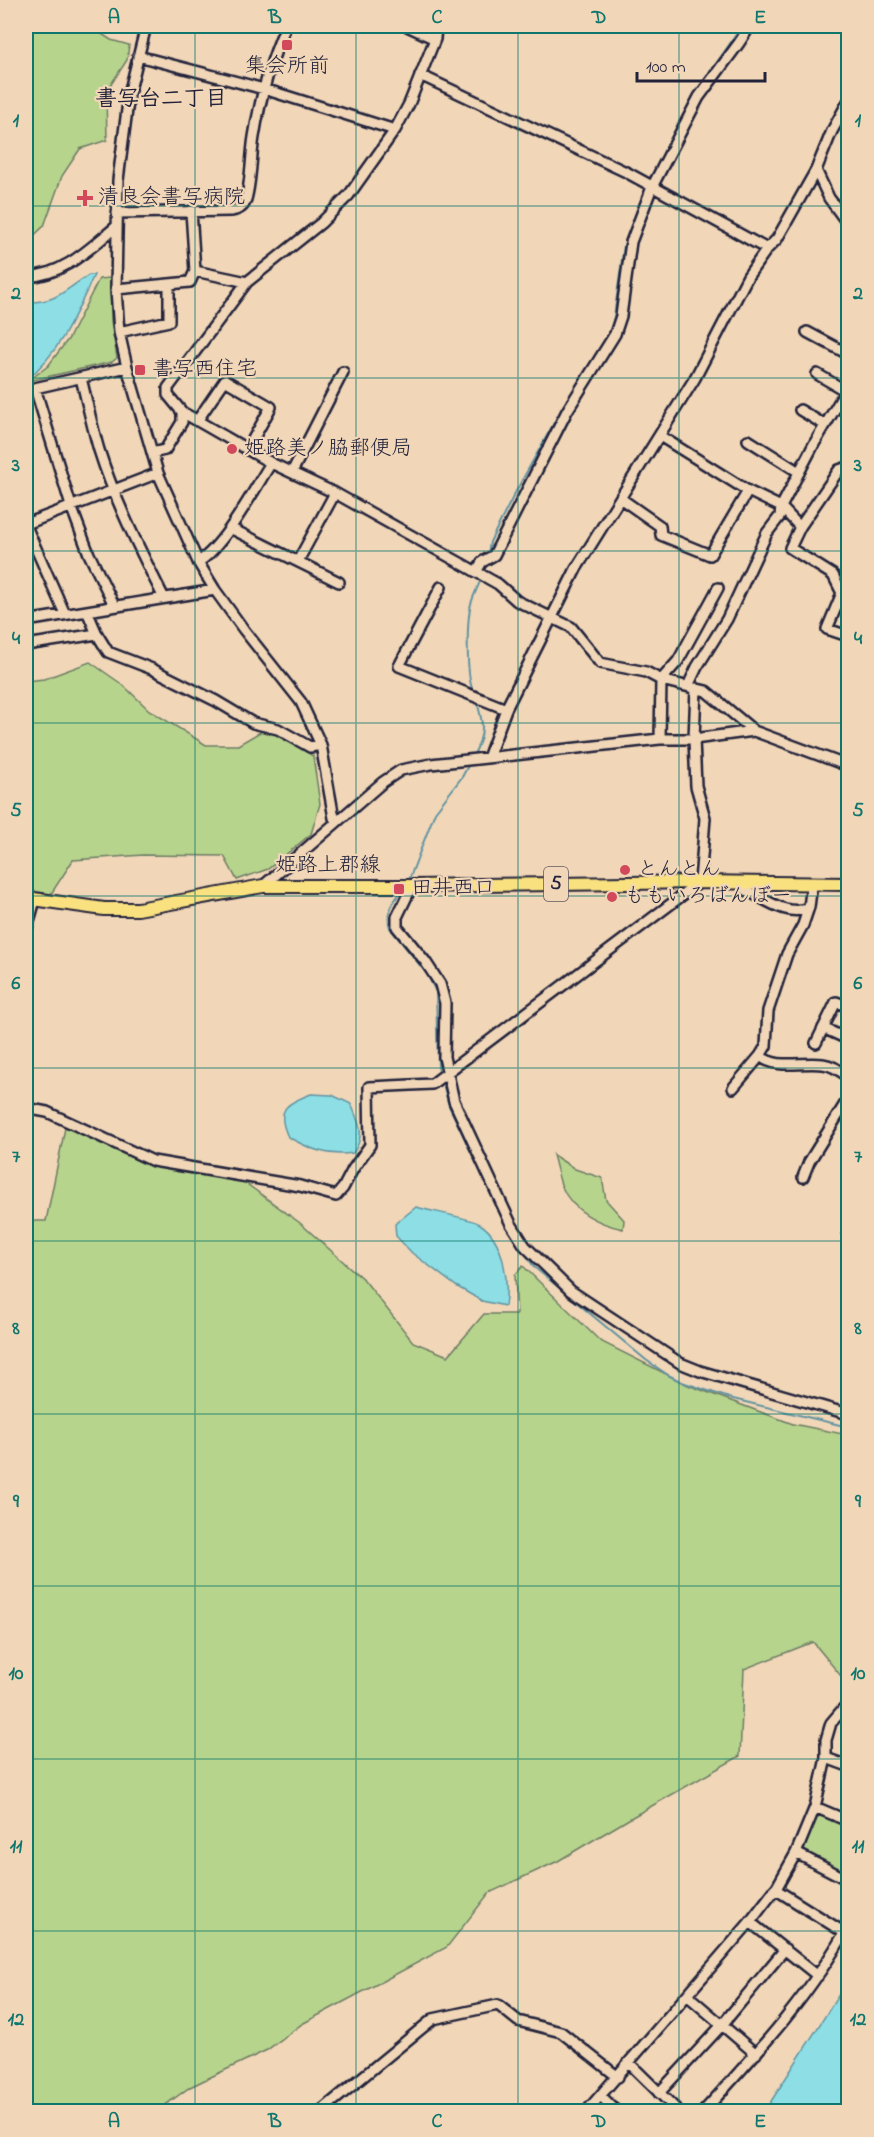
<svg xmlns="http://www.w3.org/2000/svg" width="874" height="2137" font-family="'Indie Flower','Klee One',sans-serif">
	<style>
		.green { fill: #b7d48d; stroke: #6c7b64; stroke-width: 1.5 }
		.water { fill: #8ddfe5; stroke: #6293a1; stroke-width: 1.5 }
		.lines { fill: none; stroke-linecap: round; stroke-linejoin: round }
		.stream { stroke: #6293a1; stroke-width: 2 }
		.minor-casing { stroke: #22223b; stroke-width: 14 }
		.major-casing { stroke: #22223b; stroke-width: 16 }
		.minor { stroke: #f1d7b8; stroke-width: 9 }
		.major { stroke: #fae180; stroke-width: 12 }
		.grid { fill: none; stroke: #0f766e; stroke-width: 1.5; stroke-opacity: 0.55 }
		.poi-dot { fill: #d1495b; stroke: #f1d7b8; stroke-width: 2 }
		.labels { text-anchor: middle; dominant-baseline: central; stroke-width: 4.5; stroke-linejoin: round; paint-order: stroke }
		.shield { fill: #f1d7b8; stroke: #605860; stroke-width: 1.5 }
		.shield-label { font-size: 20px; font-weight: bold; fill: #22223b }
		.poi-label { font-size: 21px; fill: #22223b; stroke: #f1d7b8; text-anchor: start }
		.street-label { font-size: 21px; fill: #22223b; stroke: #f1d7b8 }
		.neighbourhood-label { font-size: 22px; font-weight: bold; fill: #22223b; stroke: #f1d7b8 }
		.neatline { fill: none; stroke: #0f766e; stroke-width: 2 }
		.grid-label { font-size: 20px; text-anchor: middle; font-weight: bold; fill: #0f766e }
	</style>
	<rect width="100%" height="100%" fill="#f1d7b8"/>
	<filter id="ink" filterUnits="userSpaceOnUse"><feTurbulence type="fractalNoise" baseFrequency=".0167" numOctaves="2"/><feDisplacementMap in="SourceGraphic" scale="12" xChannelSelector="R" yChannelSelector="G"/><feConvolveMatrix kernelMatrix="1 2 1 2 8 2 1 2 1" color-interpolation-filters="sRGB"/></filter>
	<g filter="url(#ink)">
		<path class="green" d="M26 26H99L97 31 111 40 129 45 127 60 106 92 107 140 80 149 62 176 44 226 26 243Z
			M110 278 111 321 117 358 112 362 28 381 48 366 69 338 99 279Z
			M90 662 123 685 149 710 206 745H238L267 728 313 756 320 804 311 834 268 869 237 880 224 856 143 855 73 860 51 894 26 890V681L44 679Z
			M66 1123 160 1163 225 1168 300 1223 365 1281 413 1342 448 1356 484 1314H517L515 1275 523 1266 600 1341 688 1385 793 1424 848 1435V1680L845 1681 813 1642 744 1669 740 1756 634 1816 558 1861 489 1893 447 1947 302 2024 267 2050 190 2087 157 2111H31L26 2100V1221H46Z
			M553 1155 575 1169 602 1178 606 1200 624 1220 623 1229C599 1224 572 1211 562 1187 558 1177 556 1165 553 1155Z
			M820 1813 848 1826V1875L804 1853 802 1848 815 1815Z"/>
		<path class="water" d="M89 275H94C76 314 60 353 26 380V302C58 303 64 290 89 275Z
			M311 1094 332 1095 351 1104C359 1123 366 1135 353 1153 328 1157 310 1149 288 1137 275 1109 286 1104 311 1094Z
			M416 1207C429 1211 471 1218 480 1224 504 1239 509 1280 505 1306L482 1301 456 1286 412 1253 396 1236 395 1224Z
			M848 1980V2111H763L770 2103Z"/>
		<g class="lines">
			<path class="stream" d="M654 174C667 145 681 118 697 91 711 69 728 49 741 26
				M488 554 490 542 515 493 564 405 609 334 614 317 624 245 642 201
				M473 691C466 675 467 626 470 608 472 597 478 587 482 577
				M473 756C485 734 484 724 476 699
				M409 880 435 812 462 777 469 764
				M402 890C393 902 385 913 390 928L427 974 436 992 438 1067 440 1074
				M442 1080 449 1106 505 1222
				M508 1227 534 1267 646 1360 668 1375 682 1382 729 1398 848 1427"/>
			<g class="minor-casing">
				<path id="minor" d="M146 26 129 94 118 180 116 289 119 332 127 367 158 473 198 562 215 590 244 630 301 702 321 745 334 818 337 822
					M407 26 435 39
					M436 26 435 39 409 104 395 130 349 195 321 223 247 282 168 388V395L182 412 271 463 335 493 498 584 517 601 571 627 600 663 646 672 661 680 706 691 754 731
					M138 56 264 89 395 130
					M420 75 626 172 767 249
					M816 170 829 198 848 224
					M117 213 231 211C237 210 243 208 245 202 251 188 251 154 254 137 260 99 270 61 286 26
					M195 271 247 282
					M26 277C64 275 89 249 117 226
					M116 289 190 282 195 271 191 211
					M119 332 169 321V285
					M807 332 848 354
					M817 374 846 391
					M81 378C87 402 92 426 99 450 115 501 140 550 164 598
					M35 388 71 506 89 554 114 605
					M26 390 127 367
					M800 410 825 425
					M197 421 225 380 271 407 247 450
					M660 436 748 491 781 507 800 527
					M748 440 799 472
					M152 453 165 450 182 422V412
					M848 467 839 470 800 527 790 548 833 575 842 593 827 629 848 636
					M292 472 343 372
					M620 498 660 526 661 535 710 555 748 491
					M26 524 158 473
					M26 526 65 614
					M230 528 339 582
					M298 561 335 493
					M198 562C223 548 255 488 271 463
					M476 572 482 562 494 555 567 411 615 334 621 316 631 242 652 187 699 97 739 43 750 26
					M441 587 399 666 506 709
					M87 611 97 634 108 652 152 669 216 701 253 723 278 729 310 747 321 745
					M26 621 215 590
					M26 645 97 634
					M688 686 697 667 727 619 767 533 780 516 781 507 814 444 848 387
					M660 739 661 680 678 661 718 588
					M488 758 506 709 576 569 695 378 748 276 767 249 777 239 816 170 832 131 848 102
					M743 883 746 890C763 898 790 919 809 907
					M263 886 383 782 401 770 431 764 660 739H694L754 731 848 766
					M412 886 397 917V927L425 961 440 984 445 1003 444 1057 454 1101 511 1224 525 1246 571 1291 680 1363 700 1371 848 1414
					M26 932 35 900
					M823 1028 843 1037
					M816 1043 836 1002 848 1006
					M760 1056 766 1046 768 1011 787 954 803 925 809 907 812 884
					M733 1088 760 1056C777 1070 802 1061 823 1064 832 1065 841 1071 848 1077
					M26 1108 47 1112 153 1161 300 1186 336 1196 343 1188 353 1169 370 1145 369 1087 432 1084 700 882 705 818 696 786 694 739 696 688
					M803 1177 809 1162 848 1099
					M848 1236V1309
					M826 1758 848 1766
					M815 1807 848 1821
					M796 1853 848 1880
					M775 1889 845 1933
					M750 1922 818 1976
					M687 1995 756 2054
					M629 2063 679 2112
					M659 2093 722 2025 785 1949
					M601 2096 617 2112
					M320 2112 433 2019 498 2005 518 2021 561 2032 618 2077
					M586 2112 750 1922 777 1887 796 1853 815 1807 826 1758V1740L831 1723 848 1703
					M703 2112C756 2054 811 1995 848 1926"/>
			</g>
			<g class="major-casing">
				<path id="major" d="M26 898 104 909H138L263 886H412L700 882 848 884"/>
			</g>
			<use href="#minor" class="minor"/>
			<use href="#major" class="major"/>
		</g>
	</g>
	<path class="grid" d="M195 26V2112M356 26V2112M518 26V2112M679 26V2112M26 206H848M26 378H848M26 551H848M26 723H848M26 896H848M26 1068H848M26 1241H848M26 1414H848M26 1586H848M26 1759H848M26 1931H848"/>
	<g class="poi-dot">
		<rect x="281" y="39" width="12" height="12" rx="3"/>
		<path d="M82 189h6v6h6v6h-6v6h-6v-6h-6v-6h6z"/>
		<rect x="134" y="364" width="12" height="12" rx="3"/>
		<circle cx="232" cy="449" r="6"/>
		<circle cx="625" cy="870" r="6"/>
		<rect x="393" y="883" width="12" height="12" rx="3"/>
		<circle cx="612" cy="897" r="6"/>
	</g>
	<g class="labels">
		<rect class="shield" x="544" y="867" width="24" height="34" rx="4.5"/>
		<g class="shield-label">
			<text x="556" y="884">5</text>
		</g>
		<g class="poi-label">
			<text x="287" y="67" text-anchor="middle">集会所前</text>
			<text x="98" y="198">清良会書写病院</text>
			<text x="152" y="370">書写西住宅</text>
			<text x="244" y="449">姫路美ノ脇郵便局</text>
			<text x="637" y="870">とんとん</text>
			<text x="411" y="889">田井西口</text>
			<text x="624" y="897">ももいろばんぼー</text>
		</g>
		<g class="street-label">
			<text x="328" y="866">姫路上郡線</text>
		</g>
		<g class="neighbourhood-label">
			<text x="161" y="100">書写台二丁目</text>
		</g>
	</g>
	<rect width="874" height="2137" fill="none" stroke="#f1d7b8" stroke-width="66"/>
	<path d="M637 72v9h128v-9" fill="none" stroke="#22223b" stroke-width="3"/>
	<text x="646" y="72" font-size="18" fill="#22223b" stroke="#f1d7b8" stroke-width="4.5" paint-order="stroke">100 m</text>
	<rect x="33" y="33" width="808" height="2071" class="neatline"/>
	<g class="grid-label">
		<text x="114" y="23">A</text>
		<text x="275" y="23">B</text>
		<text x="437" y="23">C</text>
		<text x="599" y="23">D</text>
		<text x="760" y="23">E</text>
		<text x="16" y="126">1</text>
		<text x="858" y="126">1</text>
		<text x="16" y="299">2</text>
		<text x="858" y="299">2</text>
		<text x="16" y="471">3</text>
		<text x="858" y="471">3</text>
		<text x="16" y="644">4</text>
		<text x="858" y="644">4</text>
		<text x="16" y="816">5</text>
		<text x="858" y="816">5</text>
		<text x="16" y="989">6</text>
		<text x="858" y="989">6</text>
		<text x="16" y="1162">7</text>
		<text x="858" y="1162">7</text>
		<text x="16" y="1334">8</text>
		<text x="858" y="1334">8</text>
		<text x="16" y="1507">9</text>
		<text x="858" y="1507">9</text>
		<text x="16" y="1679">10</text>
		<text x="858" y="1679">10</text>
		<text x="16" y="1852">11</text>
		<text x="858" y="1852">11</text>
		<text x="16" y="2025">12</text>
		<text x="858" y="2025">12</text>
		<text x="114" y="2127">A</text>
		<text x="275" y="2127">B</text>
		<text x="437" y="2127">C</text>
		<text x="599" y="2127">D</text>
		<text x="760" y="2127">E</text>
	</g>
</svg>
